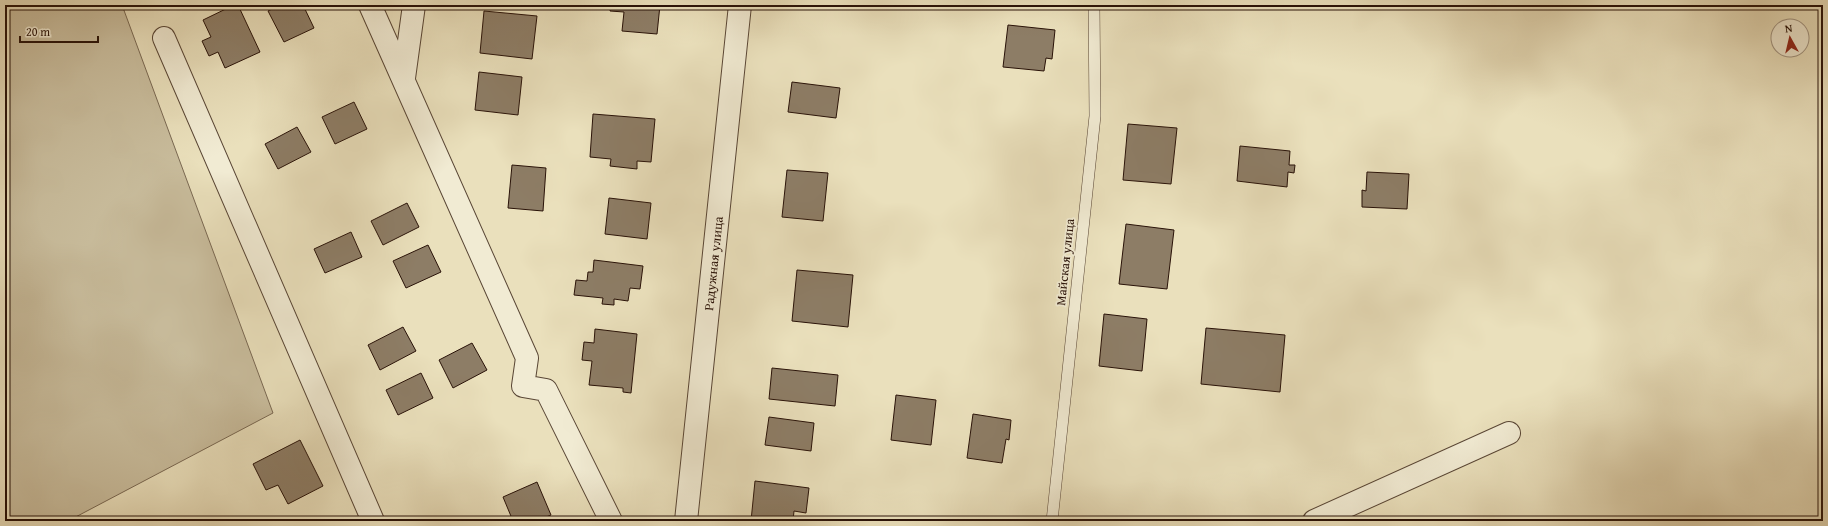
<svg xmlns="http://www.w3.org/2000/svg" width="1828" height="526" font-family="'Gentium Book Plus',serif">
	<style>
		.green { fill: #c9bd9d; stroke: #796852 }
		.building { fill: #8d7d66; stroke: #291208 }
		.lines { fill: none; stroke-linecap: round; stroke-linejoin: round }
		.service-casing { stroke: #594635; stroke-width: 12 }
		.minor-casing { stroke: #594635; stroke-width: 24 }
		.service { stroke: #f1ebd3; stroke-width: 11 }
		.minor { stroke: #f1ebd3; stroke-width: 22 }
		.labels { text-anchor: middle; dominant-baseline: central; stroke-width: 3.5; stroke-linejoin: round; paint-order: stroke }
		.street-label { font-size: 13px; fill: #291208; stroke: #f1ebd3 }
	</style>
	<rect width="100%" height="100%" fill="#eae0bc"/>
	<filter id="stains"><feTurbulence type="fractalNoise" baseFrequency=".005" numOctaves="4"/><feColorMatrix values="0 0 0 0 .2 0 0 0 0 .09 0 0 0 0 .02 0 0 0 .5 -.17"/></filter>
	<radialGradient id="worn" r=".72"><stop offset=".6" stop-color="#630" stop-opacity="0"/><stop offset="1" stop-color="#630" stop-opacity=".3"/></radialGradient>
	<path class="green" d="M5 5H122L273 413 68 521H5Z"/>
	<path class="building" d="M234 5H238L260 52 225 68 218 52 209 56 202 41 211 37 203 20Z
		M280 5H303L314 28 284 42 268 11Z
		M611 5H660L657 34 622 31 624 12 610 11Z
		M484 11 537 16 532 59 480 53Z
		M1008 25 1055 30 1052 59 1046 58 1044 71 1003 67Z
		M479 72 522 77 518 115 475 110Z
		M792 82 840 88 836 118 788 112Z
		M354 102 367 129 335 144 322 117Z
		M593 114 655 119 651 162 637 161V169L610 166 611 159 590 157Z
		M1128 124 1177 128 1171 184 1123 180Z
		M297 127 311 152 278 169 265 144Z
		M1240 146 1290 151 1289 165H1295L1294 173 1288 172 1287 187 1237 181Z
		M512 165 546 168 543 211 508 208Z
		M787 170 828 173 823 221 782 217Z
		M1367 172 1409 174 1407 209 1362 207V190L1366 191Z
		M609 198 651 203 647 239 605 234Z
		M407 203 419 227 383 245 371 221Z
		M1126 224 1174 230 1167 289 1119 284Z
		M351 232 362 257 325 273 314 249Z
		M428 245 441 272 406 288 393 261Z
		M594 260 643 266 640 289 630 288 628 301 614 299V305L602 304 603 298 574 295 576 280 587 281 588 272H593Z
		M797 270 853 275 848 327 792 321Z
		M1104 314 1147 319 1142 371 1099 366Z
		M403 327 416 351 380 370 368 345Z
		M1206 328 1285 335 1280 392 1201 384Z
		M595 329 637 334 631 393 623 392V388L589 385 592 361 582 360 584 342 594 343Z
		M472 343 487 370 453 388 439 360Z
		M772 368 838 375 835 406 769 399Z
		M421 373 433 398 398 415 386 390Z
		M896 395 936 400 931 445 891 440Z
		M973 414 1011 420 1009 440 1006 439 1002 463 967 458Z
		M769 417 814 423 811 451 765 445Z
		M300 440 323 486 288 504 278 485 266 490 253 464Z
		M755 481 809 488 806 513 794 511 793 521H751Z
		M537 482 551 515 536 521H513L503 497Z"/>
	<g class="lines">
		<g class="service-casing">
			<path id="service" d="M1052 521 1095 116 1094 5"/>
		</g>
		<g class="minor-casing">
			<g id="minor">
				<path d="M370 5 527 358 523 386 546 390 611 521"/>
				<path d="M164 38 373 521"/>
				<path d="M404 78 414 5"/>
				<path id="s1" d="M686 521 740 5"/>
				<path d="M1314 521 1509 433"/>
			</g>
		</g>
		<use href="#service" class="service"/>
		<use href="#minor" class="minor"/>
	</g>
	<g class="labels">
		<g class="street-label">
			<text transform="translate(1065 262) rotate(-84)">Майская улица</text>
			<text stroke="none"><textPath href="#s1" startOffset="259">Радужная улица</textPath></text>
		</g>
	</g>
	<rect width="1828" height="526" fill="none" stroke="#eae0bc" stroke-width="20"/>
	<rect x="6" y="6" width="1816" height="514" fill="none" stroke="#291208" stroke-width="2"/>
	<rect x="10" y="10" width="1808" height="506" fill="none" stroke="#291208"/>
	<g transform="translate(1790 38) rotate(352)"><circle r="19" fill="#f1ebd3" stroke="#a19482"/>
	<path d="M0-3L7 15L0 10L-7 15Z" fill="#8f2418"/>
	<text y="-6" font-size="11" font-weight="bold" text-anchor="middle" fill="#291208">N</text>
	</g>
	<path d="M20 36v6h78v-6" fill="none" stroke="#291208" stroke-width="2"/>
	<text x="26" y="36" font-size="12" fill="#291208" stroke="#f1ebd3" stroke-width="3" paint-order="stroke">20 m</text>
	<rect width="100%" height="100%" filter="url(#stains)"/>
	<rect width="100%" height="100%" fill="url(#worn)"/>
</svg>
